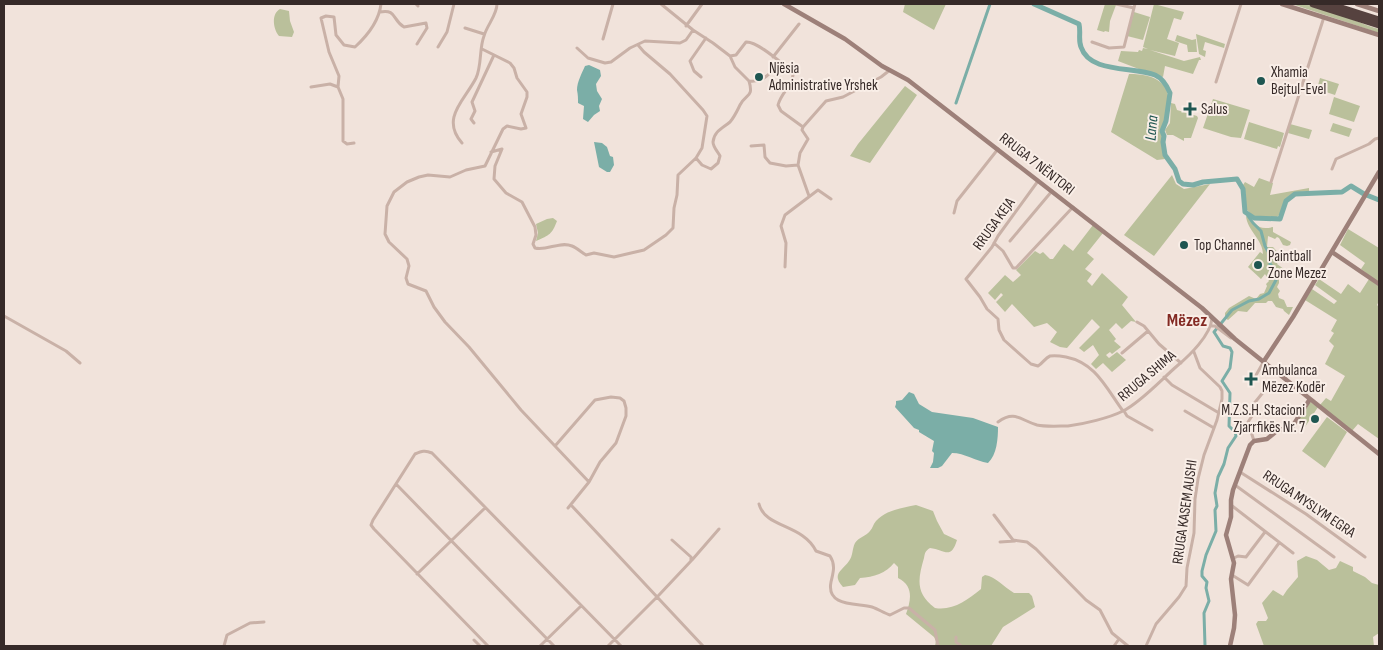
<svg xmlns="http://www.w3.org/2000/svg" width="1383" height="650" font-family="'Sofia Sans Condensed',sans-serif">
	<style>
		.green { fill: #bac09b }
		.water { fill: #7baea7 }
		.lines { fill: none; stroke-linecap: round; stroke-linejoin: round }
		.canal { stroke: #7baea7; stroke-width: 3 }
		.river { stroke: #7baea7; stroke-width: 5 }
		.street { stroke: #c9b1a7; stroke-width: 3 }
		.secondary { stroke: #9d8079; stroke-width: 4.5 }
		.highway { stroke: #56423f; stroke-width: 7 }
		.poi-dot { fill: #1e5651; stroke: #f9eee7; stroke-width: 2 }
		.labels { text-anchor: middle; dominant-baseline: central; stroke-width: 4; stroke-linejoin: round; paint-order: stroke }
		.poi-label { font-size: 15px; fill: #362a28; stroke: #f9eee7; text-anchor: start }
		.street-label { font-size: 15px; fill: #362a28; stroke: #f9eee7 }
		.water-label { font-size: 16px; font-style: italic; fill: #1e5651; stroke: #f9eee7 }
		.quarter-label { font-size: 18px; font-weight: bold; fill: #832922; stroke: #f9eee7 }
	</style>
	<rect width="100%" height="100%" fill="#f1e3db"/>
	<path class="green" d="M905 4H946L934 30 903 12Z
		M1105 4 1116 5 1110 21 1109 32 1105 31 1104 32 1097 30Z
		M1154 4 1184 12 1181 20 1174 18 1167 39 1179 43 1175 56 1150 50 1184 61 1200 57 1201 60H1199L1193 74 1165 66 1163 77 1154 73 1144 71 1118 61 1121 51 1138 52 1139 50 1142 51 1143 48 1148 49 1143 47Z
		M1295 4C1325 4 1351 21 1379 29V33L1295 5Z
		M280 9 289 11 290 21 294 32 292 37 279 36C273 29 271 14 280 9Z
		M1134 12 1150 17 1143 40 1127 36Z
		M1196 34 1225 44 1224 48 1205 42 1203 50 1206 51 1205 57 1199 54Z
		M1177 35 1192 40 1196 39 1197 52H1188L1187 45 1175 41Z
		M1129 74C1170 74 1176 96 1161 130 1165 139 1162 150 1165 159L1157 160 1111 132Z
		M1320 78 1339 84 1335 95 1317 89Z
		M905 86 917 95 870 163 850 156 858 144Z
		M1334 97 1360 106 1354 122 1329 114Z
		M1213 99 1250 110 1241 138 1231 137 1203 128Z
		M1171 103 1175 104 1177 110 1197 116 1198 118 1191 138H1184V141L1173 135H1167L1165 130 1170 123Z
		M1249 122 1284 133 1280 147 1278 146 1277 149 1244 139Z
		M1333 123 1352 129 1349 137 1330 131Z
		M1290 124 1312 130 1309 139 1288 133Z
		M1172 175 1176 184 1184 189 1210 184 1154 256 1124 235Z
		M1259 178 1273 183 1270 195 1309 188V191C1296 192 1287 193 1282 207 1281 212 1280 215 1276 218L1253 216 1246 209V196L1243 185 1245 182 1254 187Z
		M1246 216C1258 223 1256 231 1273 227V232L1291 242 1290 245 1287 246 1283 245 1279 238 1277 237 1275 239 1268 236 1267 247H1273L1280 255 1286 258V261L1282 263 1279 260 1277 264 1292 275 1288 280 1279 278V283L1277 287 1280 291 1278 294 1279 298 1284 300 1287 307H1293L1289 315 1284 311 1283 309 1276 307 1272 301H1268L1266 303H1255L1247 312 1238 311 1228 320 1225 318V313L1229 308 1249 296 1256 299 1260 294 1264 293 1267 286 1266 284 1269 281 1265 274 1261 279 1248 267 1260 252 1263 254C1263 240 1247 230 1246 216Z
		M553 218 557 221C552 234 550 235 536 241L538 233 536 224 547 219Z
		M1093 225 1103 233 1087 253 1094 259 1085 269 1092 274 1087 281 1092 286 1102 273 1128 297 1122 305 1136 322 1131 321 1122 329 1116 323 1109 330 1116 339 1114 341 1121 347 1112 354 1110 352 1106 355 1109 358 1117 352 1126 360 1112 372 1103 363 1096 369 1091 364 1099 355 1093 345 1084 352 1079 348 1100 327 1092 319 1067 348 1060 347 1050 342 1057 332 1047 323 1034 327 1012 304 1005 312 996 302 1003 295 1001 293 995 300 988 293 1005 275 1013 282 1021 275 1016 270 1035 251 1040 254 1043 252 1050 259H1053L1064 244 1073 251Z
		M1348 229 1379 248V283L1361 269 1365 263 1340 245Z
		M1319 279 1341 294 1348 284 1360 293 1369 279 1379 286V301L1377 305 1379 307V439L1358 424 1352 431 1320 405 1326 398 1331 401 1345 376 1325 364 1334 346 1329 341 1334 333 1331 331 1337 320 1305 300 1312 289 1334 304 1337 301 1315 285Z
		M1310 402 1318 407 1305 427 1297 422Z
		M1327 417 1347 432 1325 468 1302 451Z
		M916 505 933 511 937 521 944 534 957 540C951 560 945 550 930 548 925 551 925 553 924 558 918 579 915 593 935 608 953 611 967 600 981 589L982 577 985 575C996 577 1004 587 1014 593H1029L1032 596 1035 607 1003 627 991 646H935L936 641 934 637 906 614C911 600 914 586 898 578V567L894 563C886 573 874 577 860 578L855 585 843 587C831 574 842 571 849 561 853 556 852 549 855 543 859 537 866 536 870 531 873 528 873 524 876 521 886 510 902 508 916 505Z
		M1306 556 1317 560 1329 570 1336 568 1340 561 1353 567V571L1365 577 1372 583 1379 585V633L1373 637 1374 646H1264L1256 624 1258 621H1266L1268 618 1262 603 1273 590 1283 596 1287 590 1298 577 1297 561Z"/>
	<path class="water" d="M589 65 600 70 601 76 596 84 597 91 602 99 599 106 600 111 594 115 588 122 583 119 584 106 578 103C578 98 578 95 577 90 577 82 582 73 585 66Z
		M594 142 602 143 607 147 610 156 613 157 614 165 610 172H607L599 167Z
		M909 392 914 394 919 404 932 412 973 418 998 427C998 438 997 455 988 463 975 461 965 453 952 453L942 466 938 468H930L933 462 934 453 932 451 934 441 919 432V430L914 428 895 407 896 404V401L902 400Z"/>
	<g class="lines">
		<path class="canal" d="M956 103 990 4
			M1205 646 1204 613 1209 601 1206 588 1207 582 1202 576V571L1206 555 1216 531 1215 510 1217 506 1215 493 1218 477 1224 464 1228 448 1236 436 1235 432 1229 426 1230 393 1222 381 1230 368 1232 352 1230 348 1223 346 1214 332 1232 310 1249 301 1259 299 1269 293 1276 280 1273 276 1274 268 1270 264V255L1265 246 1261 231 1253 223 1248 216"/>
		<path class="river" d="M1034 4 1079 24C1081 32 1078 40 1081 47 1090 74 1134 66 1155 75 1162 78 1167 86 1170 93L1166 121 1162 131 1164 136 1163 142 1165 155 1175 169 1179 181 1183 184 1193 185 1203 182 1237 179 1243 189 1245 212 1254 218 1280 219 1286 201 1295 194 1342 192 1351 186 1364 194 1379 200"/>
		<path class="street" d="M416 4 418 6
			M661 4 693 30 713 43 730 56 735 67 749 81C763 83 772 72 779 62
			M1116 4 1134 8
			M380 12C397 9 392 20 404 27L426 23 427 28 417 44
			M686 26 702 4
			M465 28 484 34
			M603 39 613 4
			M1092 42 1109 48 1124 47 1135 4
			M438 47 447 32 454 4
			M577 48 588 58 605 63 611 62 630 48 645 41 680 43 686 40 693 30
			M482 49 510 63 514 68 517 78 527 92V97L521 114 526 128 521 129 507 126 503 129 485 166 466 170 450 177 428 175 419 177 407 182 394 192 387 206 385 234 389 242 407 259 409 266 406 278 408 284 426 291 434 307 445 322 469 347 521 410 589 482
			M730 56 736 55 746 42C757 41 780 62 789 69L793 75C792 86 781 93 778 105L781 111 803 127
			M773 57 799 24
			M701 77 694 71 690 61 706 38
			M1216 82 1241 4
			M311 87 330 84 338 87 343 99V141L347 144 354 143
			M338 87 339 76 329 52 321 18 326 16 334 17 336 35 344 45 355 47C367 36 379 21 381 4
			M474 123 471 119 475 111 472 102 494 55
			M803 127 826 101 843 97 881 77 890 70
			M803 127 802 130 808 139 800 153 798 165 809 196
			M462 143C440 118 465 100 476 78 482 65 479 49 484 36 487 25 497 15 497 4
			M751 146 764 145 765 157 770 163 786 166 798 165
			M491 152 502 149 495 166 494 179 506 193 522 202 535 227 536 235 533 244 535 248C547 251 560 241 572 246 577 248 581 252 586 255L594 253 614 257 644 250 666 235 673 228 674 208 677 195 678 175 696 158 702 148 707 116 703 110 670 74 644 52 638 45
			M696 158 702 165 711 169 718 163 720 156C718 152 713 147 713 142 714 131 723 128 730 122 735 116 737 111 740 105 746 93 754 98 749 81
			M1332 169 1336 159 1369 144 1375 139 1379 138
			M1038 181 998 236 992 247 966 279 980 297 987 309 998 319 999 330 1004 340 1031 364 1038 366C1043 363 1045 358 1050 356 1056 355 1061 356 1066 357 1096 363 1106 388 1123 411
			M1271 182 1324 17
			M954 213 957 201 998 149
			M1010 241 1052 191
			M994 243 1003 251 1013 268H1016L1073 207
			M785 267 786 243 781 226 785 215 818 190 831 199
			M4 316 66 351 80 363
			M1137 322 1144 326 1159 344 1181 363
			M1211 326H1215L1231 338
			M1122 353 1148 331
			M1164 377 1172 385 1219 413
			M1255 377 1264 361
			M1124 411 1127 416 1152 430
			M1185 411 1214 428
			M998 422C1015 410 1020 420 1037 425 1045 427 1059 426 1068 426 1084 424 1109 418 1123 411 1140 403 1162 379 1177 366 1189 356 1211 335 1212 318
			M1254 441 1248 422 1252 416V406L1265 390
			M555 446 595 400 611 397 620 398 624 401 626 408V416L616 443 600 462 589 482 568 508
			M1240 472 1306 514 1365 557
			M396 484 554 646
			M1235 485 1334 557
			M759 504C765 528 803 524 816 551L830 556C836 565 833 573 831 582 826 607 857 603 872 607 878 609 884 613 890 615L904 608H909L935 630 938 646
			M571 505 703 646
			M1231 505 1293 553
			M994 515 1013 540 1027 542 1036 549 1086 600 1100 610 1112 633 1128 646
			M1000 542 1015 541
			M1234 558 1238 556 1246 557 1265 532
			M692 560 719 529
			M417 574 485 508
			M1232 575 1248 585 1279 543
			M956 637V642L961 646
			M474 640 480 646
			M224 646 227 635 250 623 264 622
			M488 646 374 529 371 525 373 520 415 454C422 451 425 450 432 453L621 646
			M540 646 581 606
			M608 646 659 595 691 561V557L672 540
			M1114 646 1119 639
			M1146 646 1156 624 1179 597 1186 586 1187 568 1194 533 1195 499 1198 479 1204 455 1217 420 1222 399V391L1220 387 1200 368 1194 352"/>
		<path class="secondary" d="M784 4 845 39 882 66 908 80 1202 308 1235 339 1379 454
			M1282 4 1379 35
			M1357 4 1379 11
			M1332 252 1379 284
			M1264 361 1293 317 1379 172
			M1230 646 1234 628 1235 615 1231 579 1234 563 1226 535 1231 517V500L1233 490 1250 445 1254 441 1267 439 1278 430 1292 427 1310 399"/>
		<path class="highway" d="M1313 4 1379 25
			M1329 4 1379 20"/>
	</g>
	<g class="poi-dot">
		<circle cx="759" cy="77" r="5"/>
		<circle cx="1261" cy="81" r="5"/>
		<path d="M1187.5 101.5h5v5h5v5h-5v5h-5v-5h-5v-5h5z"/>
		<circle cx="1184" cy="245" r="5"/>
		<circle cx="1258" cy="265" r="5"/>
		<path d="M1248.5 371.5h5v5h5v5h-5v5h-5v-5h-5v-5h5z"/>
		<circle cx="1315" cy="419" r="5"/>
	</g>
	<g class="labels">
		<g class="poi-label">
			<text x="769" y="68">Njësia<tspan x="769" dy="17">Administrative Yrshek</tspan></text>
			<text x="1271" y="72">Xhamia<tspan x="1271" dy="17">Bejtul-Evel</tspan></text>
			<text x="1201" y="109">Salus</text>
			<text x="1194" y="245">Top Channel</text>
			<text x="1268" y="256">Paintball<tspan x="1268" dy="17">Zone Mezez</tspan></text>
			<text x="1262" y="370">Ambulanca<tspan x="1262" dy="17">Mëzez Kodër</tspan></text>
			<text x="1305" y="410" text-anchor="end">M.Z.S.H. Stacioni<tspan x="1305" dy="17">Zjarrfikës Nr. 7</tspan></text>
		</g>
		<g class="street-label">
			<text transform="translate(1037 164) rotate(38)">RRUGA 7 NËNTORI</text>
			<text transform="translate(994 224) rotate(-54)">RRUGA KEJA</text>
			<text transform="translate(1147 376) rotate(-40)">RRUGA SHIMA</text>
			<text transform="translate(1309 504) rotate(34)">RRUGA MYSLYM EGRA</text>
			<text transform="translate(1185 512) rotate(-82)">RRUGA KASEM AUSHI</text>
		</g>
		<g class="water-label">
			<text transform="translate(1152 128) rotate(-85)">Lana</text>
		</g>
		<g class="quarter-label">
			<text x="1187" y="320">Mëzez</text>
		</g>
	</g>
	<rect width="1383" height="650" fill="none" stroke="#362a28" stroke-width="10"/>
</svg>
